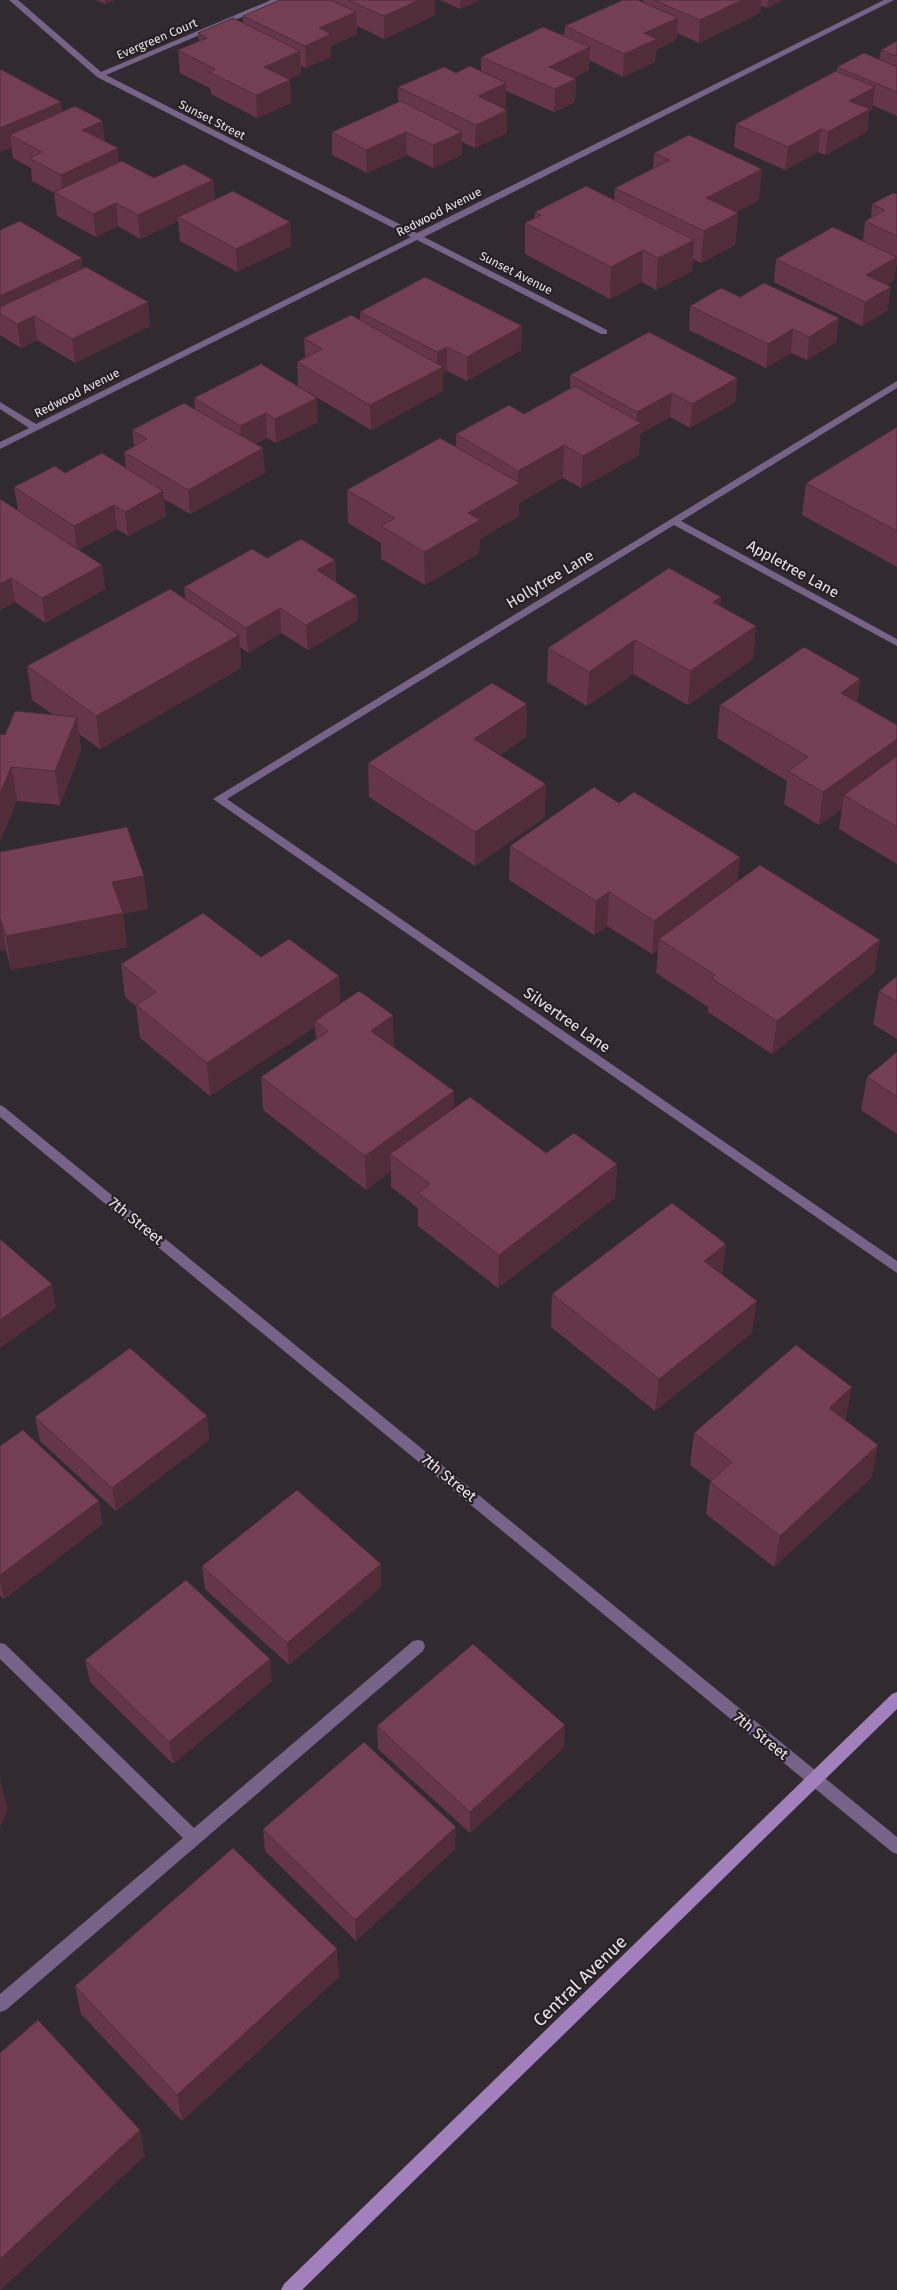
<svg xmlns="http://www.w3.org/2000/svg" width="897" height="2290" font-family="'Fira Sans',sans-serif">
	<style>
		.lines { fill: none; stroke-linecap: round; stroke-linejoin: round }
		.service { fill: #776388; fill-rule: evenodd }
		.minor { fill: #776388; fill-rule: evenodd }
		.tertiary { fill: #776388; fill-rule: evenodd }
		.secondary { fill: #a180bb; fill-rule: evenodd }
		.wall { fill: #643647 }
		.shaded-wall { fill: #512c39 }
		.building { fill: #743f52; stroke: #512c39 }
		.labels { text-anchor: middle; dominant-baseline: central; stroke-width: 4.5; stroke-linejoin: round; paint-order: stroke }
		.far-street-label { font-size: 12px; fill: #e8e4e7; stroke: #272126 }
		.street-label { font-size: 15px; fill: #e8e4e7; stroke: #272126 }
		.near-street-label { font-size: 18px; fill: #e8e4e7; stroke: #272126 }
	</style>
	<rect width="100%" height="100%" fill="#312a30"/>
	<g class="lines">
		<path class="service" d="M418 1640 423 1641 425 1646 423 1651 6 2010 0 2012V1994L183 1838 0 1659V1643L5 1644 194 1828 413 1641Z"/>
		<path class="minor" d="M9 0H18L101 72 271 0H282L106 75 417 233 884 0H894L424 237 607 330V334H601L417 240 0 449V442L29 428 0 409V402L36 424 411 237 97 77Z
			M897 381V388L681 521 897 639V646L674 525 227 799 897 1261V1273L213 799Z"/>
		<path class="tertiary" d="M0 1105 4 1107 897 1837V1854L892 1852 0 1117Z"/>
		<path class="secondary" d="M897 1692V1709L302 2290H281L284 2284 892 1694Z"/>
	</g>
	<path class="wall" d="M96 0H116L105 4Z
		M332 0H435V15L384 39 357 26V34L331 46V57L306 68 301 66V74L289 79 290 80 291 103 257 118 211 94 210 88 180 73 178 50 199 41 198 33 243 23V16L332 1Z
		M440 0H481L460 9Z
		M643 0H783L767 8 761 6 760 13 699 43 677 33 676 40 656 50 655 62 623 77 589 60V70L573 78 576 79 575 102 554 112 506 91V106L502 108 507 110V133L475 148 462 142V155L433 168 407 155 367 173 332 155V132L398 102V87L456 73 481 71V57L564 36 565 26 643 2Z
		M897 41V116L872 105V110L869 112 867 132 825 155 818 152 785 170 734 147 736 124 837 72V67L879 60 881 50Z
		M0 70 105 142 119 163 154 178 213 180 215 200 290 222 291 246 237 272 180 241 178 221 140 239 118 226 96 237 57 216 54 193 32 181 31 168 13 158Z
		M654 153 759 200 736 212 738 213 735 245 701 263 693 259 692 271 656 290 642 282 610 299 525 254V223L535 218V212L614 200 615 188 653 169Z
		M897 194V261L894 280 887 285 888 310 862 326 774 282 776 259 863 241 865 221 871 218 872 204Z
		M0 230 83 268 148 302 150 326 75 363 37 340 21 348 0 335Z
		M740 297 839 318 836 342 807 360 791 353 766 368 689 330 690 306Z
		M360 312 522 326 521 350 467 381 447 371 443 373V391L371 430 298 386 297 362 305 358 304 338 360 320Z
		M570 375 737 378 735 402 690 428 670 417 640 434 639 455 581 488 563 478 519 503V516L480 539 479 553 425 585 381 559V543L348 523 347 490 456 447V434L524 414 570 388Z
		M194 398 318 422 276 443 267 438 255 444 265 473 190 514 164 499 166 516 128 536 117 529 79 550 102 565 105 589 45 623 15 602 0 610 18 510 14 487 65 473 126 468 124 452 134 446 132 430 195 409Z
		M897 427V567L802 515 806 483Z
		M267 558 335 560 336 582 357 596 358 620 308 650 281 633 248 653 240 647 241 668 100 749 79 734 81 751 60 805 17 801 5 735 52 714 32 700 27 666 185 599 184 587Z
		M721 597 720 606 756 626 753 659 688 705 633 674 587 706 547 682 548 648Z
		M860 679 857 702 897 725V864L839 829 842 809 819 825 784 804 787 781 717 738 720 705Z
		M527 704 526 737 500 755 545 817 475 866 369 797 368 763Z
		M619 803 740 857 737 881 880 940 874 973 772 1054 708 1012V1007L656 973 658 950 652 954 607 926 594 935 509 880 510 846Z
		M0 852 148 909 123 914 127 947 11 970 6 950 0 951Z
		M261 957 339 976 340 1003 394 1047 454 1091V1109L546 1153 617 1164 615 1198 498 1288 418 1226V1208L391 1187V1171L366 1190 263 1110 261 1077 316 1039 315 1027 210 1096 140 1038 136 1006 125 997 121 964Z
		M897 976V1039L873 1024 879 991Z
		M897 1052V1134L861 1110 867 1077Z
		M726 1244 722 1274 752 1333 655 1411 551 1327 552 1294Z
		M207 1416 209 1440 116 1511 40 1441 35 1417Z
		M846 1419 845 1420 872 1477 774 1567 706 1514 710 1482 711 1481 690 1465 694 1433Z
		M0 1446 103 1524 4 1599 0 1595Z
		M381 1564V1587L289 1665 205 1589 202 1566Z
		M85 1660 272 1681 173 1764 90 1682Z
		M377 1726 564 1748 470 1833 378 1749Z
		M263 1829 455 1849 356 1941 265 1851Z
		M339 1977 182 2121 81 2014 75 1986Z"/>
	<path class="shaded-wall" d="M105 0H116L105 4Z
		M419 0H435V15L384 39V16Z
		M460 0H481L460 9Z
		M742 0H761L760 13 699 43 700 20Z
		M768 0H783L767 8Z
		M356 12 357 34 331 46V57L306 68 305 46 319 28Z
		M678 18 676 40 656 50 655 62 623 77 624 54 644 33Z
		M590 47 589 70 552 88 549 67Z
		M300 51 301 74 265 90 264 67Z
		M576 79 575 102 554 112 555 89Z
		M290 80 291 103 257 118 256 95Z
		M506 83V106L478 119V96Z
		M875 87 872 110 869 112 867 132 825 155 828 132 849 101Z
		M61 102 64 125 10 135 12 148 0 152V128Z
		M507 110V133L475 148 476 125Z
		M103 121 105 144 82 130Z
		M821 129 818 152 785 170 788 147Z
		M406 132 407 155 367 173 366 150Z
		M462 132V155L433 168V145Z
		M118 148 120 171 63 198 61 175Z
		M762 169 759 200 704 230 706 198Z
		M213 180 215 203 178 217V221L140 239 138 215Z
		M116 203 118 226 96 237 93 214Z
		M738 213 735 245 701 263 704 231Z
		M290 222 291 246 237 272 236 249Z
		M694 240 692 271 656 290 658 258Z
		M643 250 642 282 610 299 611 267Z
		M897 257 894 280 863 298 866 275Z
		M82 258 85 282 0 314V296Z
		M891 287 888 310 862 326 865 302Z
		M148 302 150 326 75 363 72 339Z
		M34 316 37 340 21 348 17 324Z
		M839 318 836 342 807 360 809 337Z
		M522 326 521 350 467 381V357Z
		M793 329 791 353 766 368 768 344Z
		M447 347V371L443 373V391L371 430 370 405 437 370V352Z
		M737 378 735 402 690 428 692 404Z
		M672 393 670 417 640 434 639 455 581 488 583 456 636 425 637 412Z
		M317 398 318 422 276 443 275 419Z
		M266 413 267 438 242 451 240 426Z
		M564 445 563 478 519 503V516L480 539 479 553 425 585 424 552 468 513 518 484V471Z
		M263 448 265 473 190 514 188 490Z
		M163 491 166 516 128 536 125 512Z
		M114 505 117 529 77 551 74 526Z
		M335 560 336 585 317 570Z
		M102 565 105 589 45 623 42 598Z
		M11 578 15 602 0 610V584Z
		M357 596 358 620 308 650 306 625Z
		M721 597 718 630 713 602Z
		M280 608 281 633 248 653 246 628Z
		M756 626 753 659 688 705 690 671Z
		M239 635 241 668 100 749 96 716Z
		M635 640 633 674 587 706 589 672Z
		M860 679 855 712 841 693Z
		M527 704 526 737 474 772V739Z
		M77 717 81 751 60 805 55 771Z
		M897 739V768L844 795 842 809 819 825 823 792Z
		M11 767 17 801 0 842V794Z
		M546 784 545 817 475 866V832Z
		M740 857 736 891 659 939 658 950 652 954 654 921Z
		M144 876 148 909 123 914 127 947 11 970 6 936 112 882Z
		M609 892 607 926 594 935 596 901Z
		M0 918 6 950 0 951Z
		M880 940 874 973 772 1054 777 1021Z
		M339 976 340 1010 315 1021V1027L210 1096 207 1063Z
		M393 1015 394 1049 371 1031Z
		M454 1091V1125L390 1154 391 1171 366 1190 365 1156Z
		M617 1164 615 1198 498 1288 499 1255Z
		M726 1244 722 1276 704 1261Z
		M52 1284 56 1308 0 1348V1320Z
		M757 1301 752 1333 655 1411 659 1379Z
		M852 1387 846 1419 823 1440 829 1408Z
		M207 1416 209 1440 116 1511 112 1488Z
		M878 1445 872 1477 774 1567 780 1536Z
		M99 1501 103 1524 4 1599 0 1581V1575Z
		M381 1564V1587L289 1665 287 1643Z
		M270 1659 272 1681 173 1764 169 1742Z
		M565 1725 564 1748 470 1833V1812Z
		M0 1780 8 1809 0 1828Z
		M456 1827 455 1849 356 1941 355 1920Z
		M337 1949 339 1977 182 2121 177 2095Z
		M140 2130 145 2156 1 2290H0V2259Z"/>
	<path class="building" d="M280 0H331L356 12 319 28 331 34 305 46 243 16Z
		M348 0H419L384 16Z
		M623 0H638L678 18 644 33 657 39 624 54 565 26Z
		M654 0H742L700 20Z
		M233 18 300 51 264 67 290 80 256 95 209 72 215 69 178 50 207 38 198 33Z
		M543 27 590 47 549 67 576 79 555 89 481 57Z
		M897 41V56L881 50Z
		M864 53 897 67V92L837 67Z
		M470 66 506 83 478 96 507 110 476 125 398 87 444 67 456 73Z
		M0 70H2L61 102 0 128Z
		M836 71 875 87 849 101 870 109 828 132 821 129 788 147 736 124Z
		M401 101 462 132 433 145 406 132 366 150 332 132Z
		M75 106 103 121 82 130 118 148 61 175 29 158 42 152 10 135Z
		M689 135 762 169 706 198 738 213 704 231 615 188 670 160 654 153Z
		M122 161 154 178 184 164 213 180 138 215 116 203 93 214 54 192Z
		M586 186 694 240 658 258 643 250 611 267 525 223 541 215 535 212Z
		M233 191 290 222 236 249 178 217Z
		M893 193 897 194V236L865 221 885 210 872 204Z
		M20 221 82 258 0 296V230Z
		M833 227 897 257 866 275 891 287 865 302 776 259Z
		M86 267 148 302 72 339 34 316 17 324 0 314V307Z
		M425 277 522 326 467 357 447 347 437 352 360 312Z
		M764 283 839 318 809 337 793 329 768 344 690 306 721 288 740 297Z
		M351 315 443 367 370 405 297 362 322 349 304 338Z
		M649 332 737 378 692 404 672 393 637 412 570 375Z
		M261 364 317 398 275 419 266 413 240 426 194 398Z
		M575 386 641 423 583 456 564 445 518 471 456 434 509 405 524 414Z
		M184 403 263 448 188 490 124 452 147 439 132 430Z
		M897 427V531L806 483Z
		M440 438 520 483 468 513 480 520 424 552 381 526 395 518 347 490Z
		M102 453 163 491 125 512 114 505 74 526 14 487 55 466 65 473Z
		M0 499 102 565 42 598 11 578 0 584Z
		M301 539 335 560 317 570 357 596 306 625 280 608 246 628 184 587 252 549 267 558Z
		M669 568 721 597 713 602 756 626 690 671 635 640 589 672 548 648Z
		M170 589 239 635 96 716 27 666Z
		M804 647 860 679 841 693 897 725V739L823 792 788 771 808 757 720 705Z
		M492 683 527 704 474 739 546 784 475 832 368 763Z
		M15 711 77 717 55 771 11 767 0 794V734L5 735Z
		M897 756V827L844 795Z
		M594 787 619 803 634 792 740 857 654 921 609 892 596 901 510 846Z
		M127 827 144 876 112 882 123 913 6 936 0 917V852Z
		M760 865 880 940 777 1021 711 978 715 975 659 939Z
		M203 913 261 957 289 939 339 976 207 1063 136 1005 156 992 121 964Z
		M897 976V1002L879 991Z
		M359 991 393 1015 371 1031 454 1091 365 1156 261 1077 328 1031 315 1021Z
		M897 1052V1097L867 1077Z
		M470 1097 546 1153 574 1133 617 1164 499 1255 418 1193 430 1184 390 1154Z
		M672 1203 726 1244 704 1261 757 1301 659 1379 552 1294Z
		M0 1239 52 1284 0 1320Z
		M796 1345 852 1387 829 1408 878 1445 780 1536 710 1482 732 1462 694 1433Z
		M130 1348 207 1416 112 1488 35 1417Z
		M23 1430 99 1501 0 1575V1446Z
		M297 1490 381 1564 287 1643 202 1566Z
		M186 1580 270 1659 169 1742 85 1660Z
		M473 1644 565 1725 470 1812 377 1726Z
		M364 1742 456 1827 355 1920 263 1829Z
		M233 1848 337 1949 177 2095 75 1986Z
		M38 2020 140 2130 0 2259V2053Z"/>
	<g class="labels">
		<g class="far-street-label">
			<text transform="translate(157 39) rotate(-23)">Evergreen Court</text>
			<text transform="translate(212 120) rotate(27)">Sunset Street</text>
			<text transform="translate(439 212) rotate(-27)">Redwood Avenue</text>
			<text transform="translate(516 273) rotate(27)">Sunset Avenue</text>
			<text transform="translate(77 393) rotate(-27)">Redwood Avenue</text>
		</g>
		<g class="street-label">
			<text transform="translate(793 569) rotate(29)">Appletree Lane</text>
			<text transform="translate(550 579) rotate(-31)">Hollytree Lane</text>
			<text transform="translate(567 1020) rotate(35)">Silvertree Lane</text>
			<text transform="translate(136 1221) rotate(39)">7th Street</text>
			<text transform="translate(449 1478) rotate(39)">7th Street</text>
			<text transform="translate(761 1736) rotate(39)">7th Street</text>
		</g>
		<g class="near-street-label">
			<text transform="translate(580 1981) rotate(-44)">Central Avenue</text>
		</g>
	</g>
</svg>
